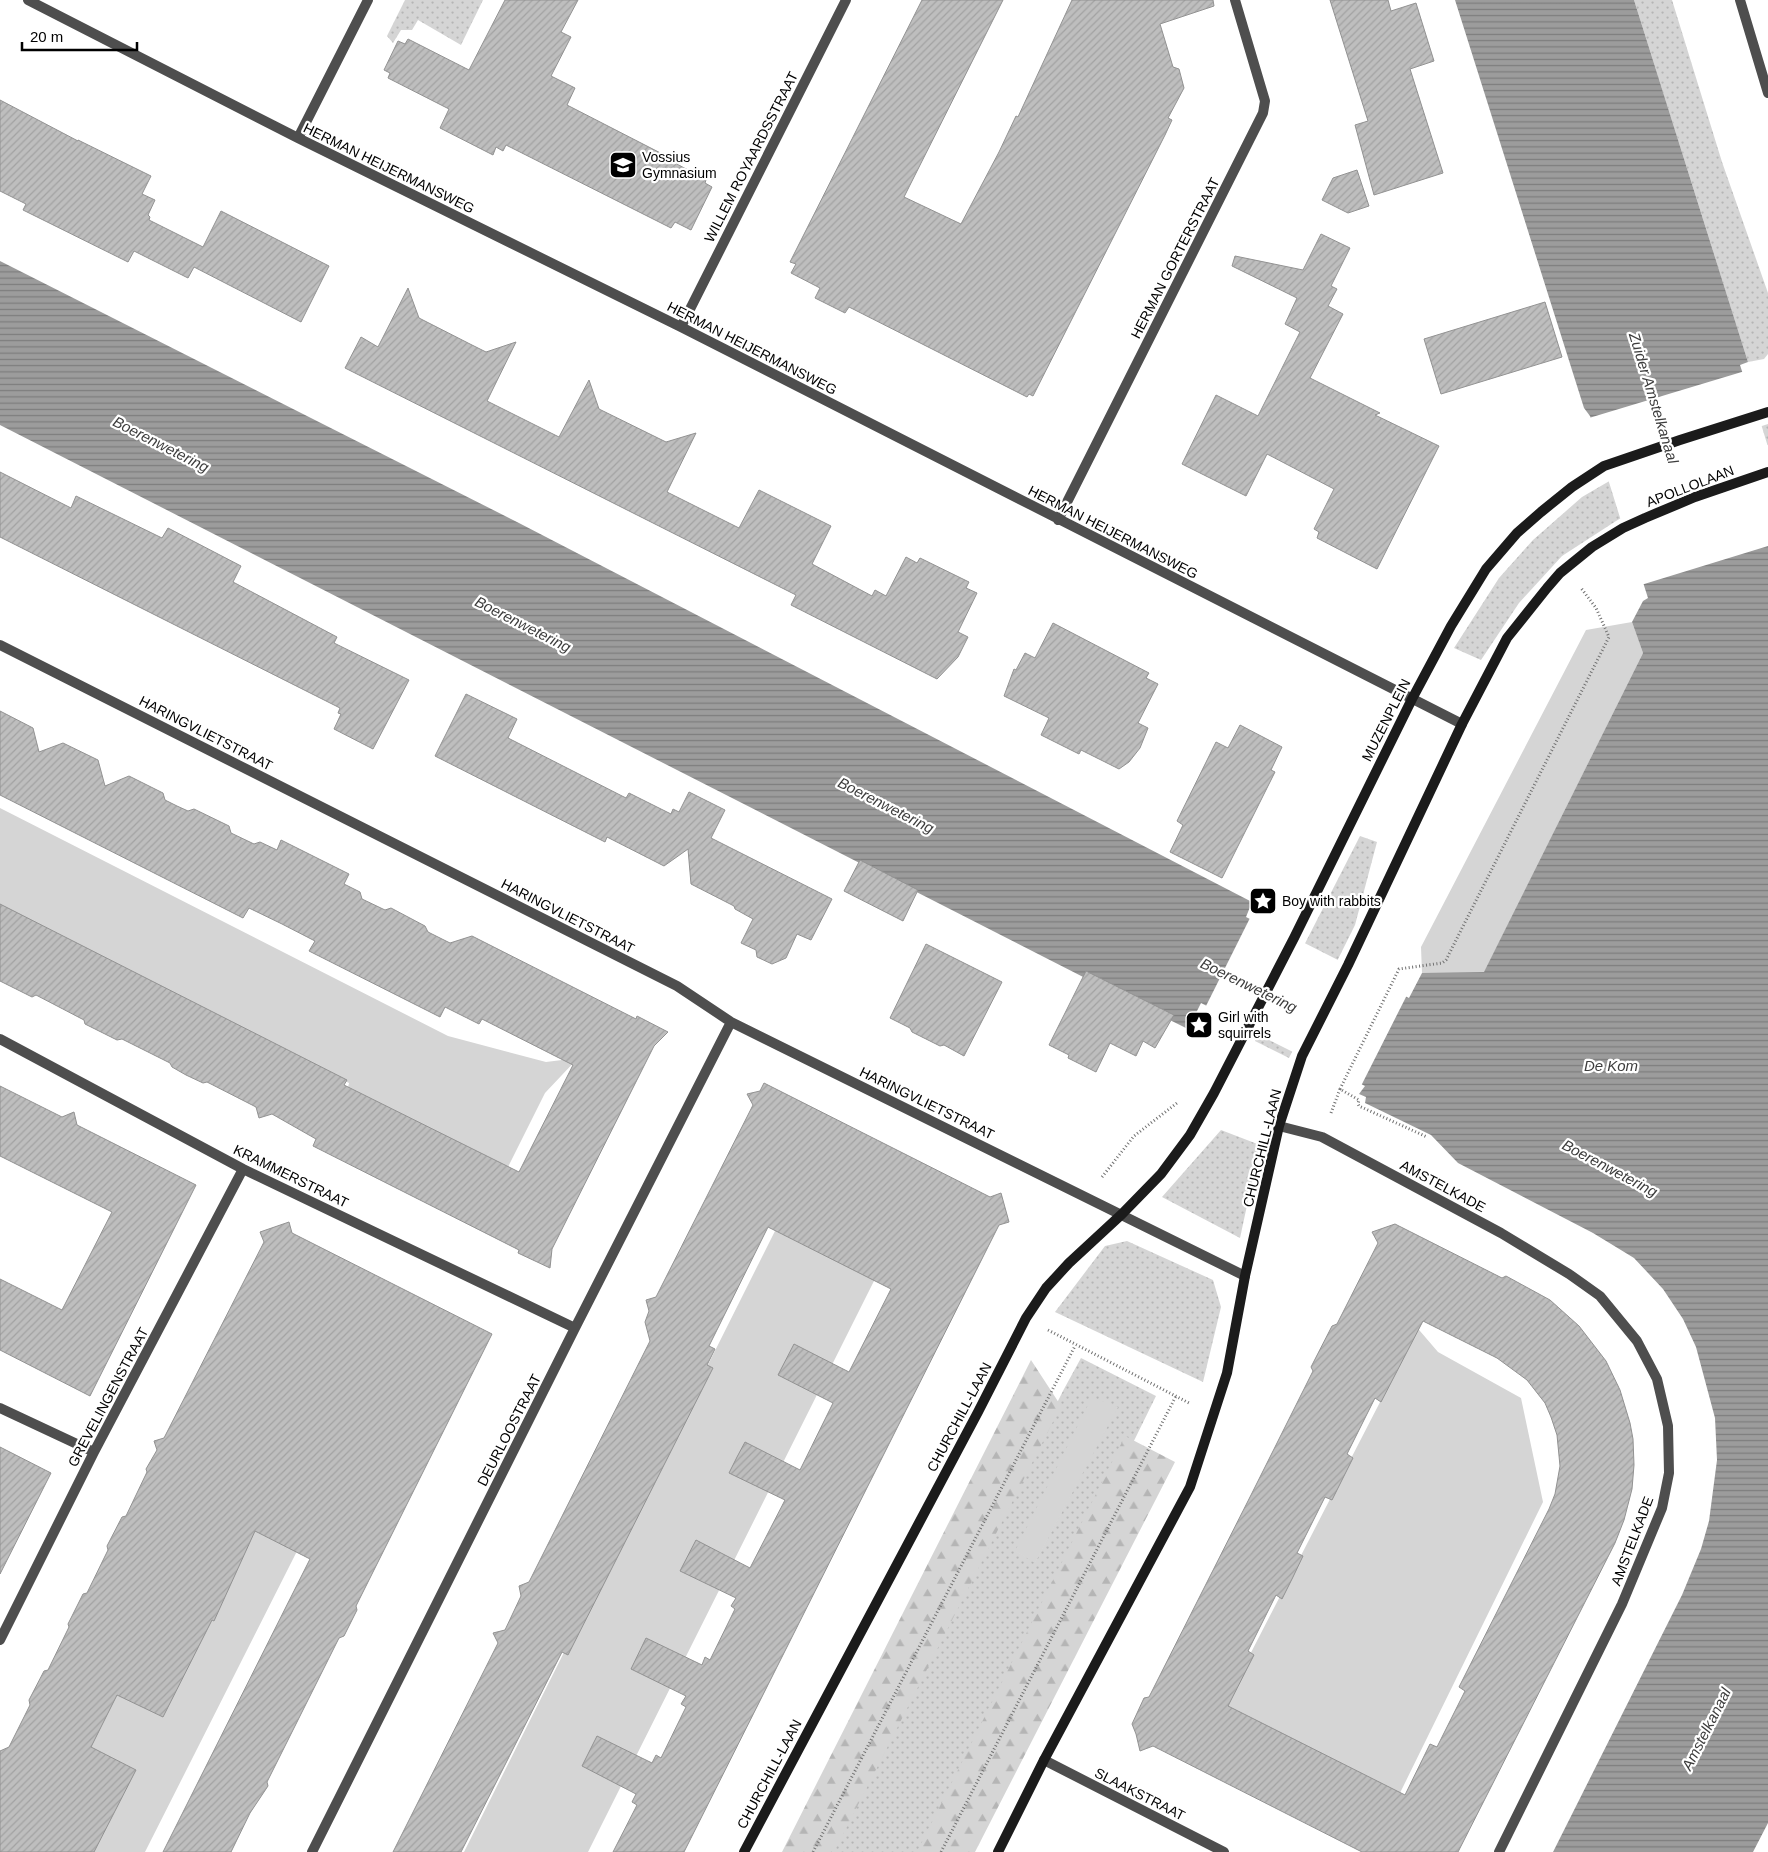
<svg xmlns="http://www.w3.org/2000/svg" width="1768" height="1852" font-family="Arial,sans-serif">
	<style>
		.grass { fill: url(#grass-dots); fill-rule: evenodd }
		.forest { fill: url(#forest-firs) }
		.garden { fill: #d5d5d5 }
		.water { fill: url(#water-rules) }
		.pier { fill: #fff }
		.building { fill: url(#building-hatch); stroke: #929292; fill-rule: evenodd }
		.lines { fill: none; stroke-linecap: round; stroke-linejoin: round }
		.path { stroke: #707070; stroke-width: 3; stroke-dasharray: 1 2.5; stroke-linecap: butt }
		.street { stroke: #4e4e4e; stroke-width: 10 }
		.secondary { stroke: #1b1b1b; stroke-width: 10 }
		.labels { text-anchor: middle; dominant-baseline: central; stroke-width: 4.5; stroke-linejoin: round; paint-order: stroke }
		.poi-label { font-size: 14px; fill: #000; stroke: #fff; text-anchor: start }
		.street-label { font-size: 14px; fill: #000; stroke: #fff }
		.water-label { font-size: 15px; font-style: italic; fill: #3d3d3d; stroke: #fff }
	</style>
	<defs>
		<pattern id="grass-dots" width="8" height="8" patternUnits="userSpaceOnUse" patternTransform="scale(1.25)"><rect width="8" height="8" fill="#d5d5d5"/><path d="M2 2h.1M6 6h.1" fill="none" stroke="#b5b5b5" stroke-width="1.8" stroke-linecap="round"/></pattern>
		<pattern id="forest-firs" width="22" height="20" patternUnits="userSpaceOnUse" patternTransform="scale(1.25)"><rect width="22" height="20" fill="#d5d5d5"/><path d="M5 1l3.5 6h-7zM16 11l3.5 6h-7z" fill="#b5b5b5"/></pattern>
		<pattern id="water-rules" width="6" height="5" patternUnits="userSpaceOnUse" patternTransform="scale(1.25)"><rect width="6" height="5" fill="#9c9c9c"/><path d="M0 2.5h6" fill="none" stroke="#7d7d7d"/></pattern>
		<pattern id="building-hatch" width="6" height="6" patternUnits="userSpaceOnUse" patternTransform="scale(1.25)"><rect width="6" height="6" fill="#bebebe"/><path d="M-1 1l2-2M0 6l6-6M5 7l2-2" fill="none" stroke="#a2a2a2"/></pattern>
	</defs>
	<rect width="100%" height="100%" fill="#fff"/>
	<path class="grass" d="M405 0H483L461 45 418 20 412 30H401L393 43 387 36Z
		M1634 0H1672L1722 162 1768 293V354L1764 359 1748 362Z
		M1768 424V445L1723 458 1616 521 1562 556 1519 603 1481 660 1454 648 1499 578 1533 540 1582 497 1630 469Z
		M1360 836 1377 842 1355 925 1289 1058 1255 1041Z
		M1221 1130 1260 1145 1240 1238 1162 1197Z
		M1127 1241 1213 1280 1221 1307 1203 1382 1055 1312 1105 1246Z
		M1081 1358 1156 1396 932 1852H830L1064 1389ZM1117 1407 1035 1562 1016 1551Z"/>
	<path class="forest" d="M1031 1360 1061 1406 834 1852H782Z
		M1125 1436 1175 1462 975 1852H917Z"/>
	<path class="garden" d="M1632 622 1643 653 1484 973H1422L1421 947 1586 630Z
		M0 808 448 1036 546 1062 578 1058 545 1093 507 1169 346 1096 349 1083 0 912Z
		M757 1182 882 1265 588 1852H464L775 1231Z
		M1414 1324 1438 1352 1521 1398 1543 1502 1400 1793 1404 1813 1224 1705 1395 1373Z
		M296 1336 387 1373 145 1852H29Z
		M1092 1397 1118 1407 1035 1563 1015 1551Z"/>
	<path class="water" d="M1455 0H1634L1748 362 1740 365 1768 451V1823L1753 1852H1553L1682 1595 1701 1549 1709 1521 1717 1460 1715 1418 1696 1347 1683 1319 1663 1289 1634 1258 1593 1233 1458 1163 1431 1135 1365 1103 1366 1097 1359 1094 1365 1086 1201 1003 1188 1029 1091 981 0 425V261L517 522 1252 902 1246 917 1409 998 1422 973 1484 972 1643 653 1632 622 1643 601 1648 598 1590 416 1584 408Z"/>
	<path class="pier" d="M1745 371 1768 447V546L1641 585 1589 418Z
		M1251 916 1407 995 1361 1086 1205 1008Z"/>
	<path class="building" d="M505 0H578L561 32 571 37 551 76 575 88 567 105 678 162 677 164 706 180 705 183 712 187 691 230 675 222 671 228 506 145 503 151 496 147 493 155 440 128 449 109 388 78 390 73 384 70 398 41 405 44 408 39 469 70Z
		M922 0H1003L904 197 961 224 999 152 1016 116 1018 117 1072 0H1213L1214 6 1160 24 1173 67 1179 69 1184 88 1168 118 1172 120 1165 135 1033 396 1029 394 1027 397 849 307 845 313 815 298 820 288 791 273 796 264 790 262Z
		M1330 0H1388L1391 11 1416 3 1434 61 1410 69 1443 173 1374 195 1355 125 1368 121Z
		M0 100 78 141V140L151 176 142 194 155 200 148 215 150 217 149 220 203 247 221 211 329 266 301 322 194 267 188 278 134 251 128 262 23 210 26 204 0 191Z
		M1357 170 1369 206 1348 213 1322 200 1333 178Z
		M1321 234 1350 248 1331 286 1337 289 1328 306 1343 314 1310 378 1380 413 1375 415 1439 446 1377 569 1317 538 1319 532 1314 529 1334 489 1267 454 1246 496 1182 464 1216 395 1258 416 1300 332 1285 324 1297 298 1232 266 1235 256 1303 270Z
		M408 288 419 318 470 344 486 352 516 342 487 401 559 437 589 380 599 409 666 442 696 433 667 492 739 528 759 490 831 526 812 564 872 596 875 590 886 596 906 557 917 563 920 558 969 582 966 588 977 593 958 632 968 637 958 657 937 679 791 605 796 595 345 368 361 337 378 347Z
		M1545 302 1562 357 1441 394 1424 339Z
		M0 472 71 508 76 496 162 538 168 528 241 566 233 582 337 637 334 643 409 680 373 749 334 729 341 714 338 713 340 708 0 537Z
		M1053 623 1149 673 1146 678 1158 684 1138 723 1148 728 1140 748 1129 762 1119 769 1081 750 1079 754 1041 735 1049 718 1004 696 1014 669 1016 670 1025 653 1035 658Z
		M466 694 517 719 508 738 626 798 629 793 671 814 673 809 679 812 689 792 725 810 711 838 832 899 811 940 797 934 786 958 772 964 757 957 756 950 741 943 753 919 735 909 734 906 691 884 688 849 664 866 607 837 605 842 435 756Z
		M0 711 33 728 39 752 63 743 98 760 105 786 129 776 163 793 165 800 177 806 188 811 194 809 229 826 231 833 254 844 260 842 277 850 281 840 349 874 344 884 360 892 362 899 385 910 391 908 425 926 428 932 450 943 472 936 636 1019 637 1016 668 1032 654 1046 552 1249 550 1268 518 1253 519 1250 313 1146 316 1139 272 1114 259 1118 256 1107 207 1082 203 1083 186 1075 172 1067 170 1063 122 1039 117 1040 85 1024 84 1020 36 995 32 997 0 981V904L347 1080 344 1085 519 1172 573 1065 482 1019 479 1024 445 1007 440 1017 309 951 315 941 282 924 249 908 243 918 0 795Z
		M1240 725 1282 747 1271 770 1275 772 1222 878 1170 852 1183 825 1177 821 1216 742 1228 748Z
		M860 860 918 890 903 921 844 891Z
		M926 944 1002 982 964 1056 944 1045 940 1046 912 1032 910 1028 890 1018Z
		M1086 971 1174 1015 1155 1048 1143 1041 1136 1056 1110 1043 1096 1072 1068 1058 1069 1055 1049 1045Z
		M764 1083 990 1197 1001 1193 1009 1222 999 1225 684 1852H613L637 1805 632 1802 636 1794 582 1766 597 1736 652 1763 656 1755 661 1758 686 1707 681 1704 686 1696 631 1669 646 1638 702 1665 705 1657 710 1660 735 1609 731 1606 736 1598 680 1571 696 1540 750 1568 785 1500 729 1473 737 1457 745 1442 800 1470 833 1403 778 1375 794 1344 849 1372 891 1289 768 1227 709 1346 715 1349 707 1365 713 1368 568 1655 562 1652 461 1852H393L498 1643 493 1633 505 1630 521 1596 519 1586 529 1582 650 1341 645 1322 649 1311 646 1300 656 1297 753 1105 747 1094 760 1091Z
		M0 1086 62 1117 74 1112 77 1125 196 1185 90 1396 0 1350V1279L62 1310 112 1212 0 1156Z
		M289 1222 292 1233 492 1334 356 1606 357 1610 344 1636 339 1638 267 1782 268 1786 250 1813 231 1852H163L310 1559 255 1531 214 1621 212 1620 163 1717 117 1695 91 1747 136 1770 94 1852H0V1751L9 1747 30 1705 29 1700 44 1671 48 1670 69 1627 68 1624 83 1594 87 1593 108 1550 107 1546 122 1517 126 1516 147 1472 146 1469 157 1450 154 1441 164 1438 264 1242 260 1232Z
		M1395 1224 1502 1278 1506 1276 1550 1300 1579 1326 1606 1361 1620 1390 1630 1423 1633 1439 1634 1465 1632 1489 1624 1520 1615 1543 1458 1852H1362L1153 1746 1140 1751 1136 1734 1132 1724 1144 1698 1149 1697 1251 1495 1313 1371 1311 1367 1332 1326 1337 1324 1378 1243 1372 1232ZM1423 1321 1497 1358 1527 1380 1545 1403 1551 1417 1557 1435 1560 1466 1555 1494 1549 1509 1459 1687 1465 1691 1437 1747 1430 1744 1405 1795 1228 1706 1254 1655 1248 1651 1276 1595 1282 1599 1293 1577 1303 1556 1297 1553 1325 1497 1332 1500 1353 1458 1347 1454 1375 1398 1381 1402Z
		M0 1447 51 1473 0 1574Z"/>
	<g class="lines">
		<path class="path" d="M1340 1089 1399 969 1442 963 1446 960 1609 637 1596 608 1581 588
			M1331 1113 1340 1089 1359 1100 1358 1104 1359 1106 1427 1137
			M1102 1177 1134 1136 1177 1103
			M1048 1330 1191 1404
			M813 1852 1075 1346
			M941 1852 1176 1396"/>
		<path class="street" d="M28 0 298 138 681 327 1462 724
			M1740 0 1768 93
			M298 138 368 0
			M681 327 846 0
			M1058 520 1263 113 1265 101 1235 0
			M0 645 677 986 731 1022 1245 1276
			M0 1039 243 1169 575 1328
			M1279 1126 1322 1137 1501 1233 1569 1274 1600 1296 1637 1341 1657 1379 1668 1426 1669 1473 1662 1508 1622 1604 1499 1852
			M0 1408 94 1452
			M0 1640 94 1452 243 1169
			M1044 1760 1224 1852
			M312 1852 575 1328 731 1022"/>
		<path class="secondary" d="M744 1852 978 1412 1026 1318 1046 1288 1069 1263 1122 1214 1161 1174 1190 1135 1214 1093 1294 938 1412 699 1451 626 1486 569 1517 533 1541 512 1572 487 1604 466 1680 440 1768 412
			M998 1852 1044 1760 1190 1487 1227 1373 1245 1276 1279 1126 1302 1056 1348 965 1462 724 1507 638 1547 588 1560 573 1592 547 1623 528 1645 518 1695 497 1768 472"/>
	</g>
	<defs>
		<g id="school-square" transform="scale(1.4375)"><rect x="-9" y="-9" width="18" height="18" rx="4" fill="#000" stroke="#fff"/><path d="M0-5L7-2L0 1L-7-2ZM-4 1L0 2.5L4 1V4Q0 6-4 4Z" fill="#fff"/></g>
		<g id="sight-square" transform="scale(1.4375)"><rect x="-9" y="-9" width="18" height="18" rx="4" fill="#000" stroke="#fff"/><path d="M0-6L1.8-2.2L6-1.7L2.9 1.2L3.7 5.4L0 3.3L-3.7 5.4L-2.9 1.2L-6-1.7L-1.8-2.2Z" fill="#fff"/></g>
	</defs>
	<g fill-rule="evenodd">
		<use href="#school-square" x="623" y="165"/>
		<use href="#sight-square" x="1263" y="901"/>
		<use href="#sight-square" x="1199" y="1025"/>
	</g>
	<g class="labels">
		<g class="poi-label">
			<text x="642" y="157">Vossius<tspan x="642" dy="16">Gymnasium</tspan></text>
			<text x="1282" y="901">Boy with rabbits</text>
			<text x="1218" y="1017">Girl with<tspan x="1218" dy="16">squirrels</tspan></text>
		</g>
		<g class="street-label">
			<text transform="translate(751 157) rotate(-63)">WILLEM ROYAARDSSTRAAT</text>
			<text transform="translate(389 168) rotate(26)">HERMAN HEIJERMANSWEG</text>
			<text transform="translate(1175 258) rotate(-63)">HERMAN GORTERSTRAAT</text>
			<text transform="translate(752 348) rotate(27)">HERMAN HEIJERMANSWEG</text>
			<text transform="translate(1690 486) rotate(-21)">APOLLOLAAN</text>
			<text transform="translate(1113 532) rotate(27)">HERMAN HEIJERMANSWEG</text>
			<text transform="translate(1386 720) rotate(-63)">MUZENPLEIN</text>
			<text transform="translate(206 733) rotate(27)">HARINGVLIETSTRAAT</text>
			<text transform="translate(568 916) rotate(27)">HARINGVLIETSTRAAT</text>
			<text transform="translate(927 1103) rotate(26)">HARINGVLIETSTRAAT</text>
			<text transform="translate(1262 1148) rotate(-76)">CHURCHILL-LAAN</text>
			<text transform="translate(291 1176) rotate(26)">KRAMMERSTRAAT</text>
			<text transform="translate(1443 1186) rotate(28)">AMSTELKADE</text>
			<text transform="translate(108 1397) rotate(-62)">GREVELINGENSTRAAT</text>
			<text transform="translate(959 1417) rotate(-62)">CHURCHILL-LAAN</text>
			<text transform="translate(509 1430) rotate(-63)">DEURLOOSTRAAT</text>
			<text transform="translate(1632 1541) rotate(-69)">AMSTELKADE</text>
			<text transform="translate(769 1774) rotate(-62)">CHURCHILL-LAAN</text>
			<text transform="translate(1140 1794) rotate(27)">SLAAKSTRAAT</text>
		</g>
		<g class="water-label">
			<text transform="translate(1654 398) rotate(73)">Zuider Amstelkanaal</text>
			<text transform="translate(161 444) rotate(27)">Boerenwetering</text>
			<text transform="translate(523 624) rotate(27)">Boerenwetering</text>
			<text transform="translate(886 805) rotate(27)">Boerenwetering</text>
			<text transform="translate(1249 985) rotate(26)">Boerenwetering</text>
			<text x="1611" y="1065">De Kom</text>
			<text transform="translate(1610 1168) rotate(28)">Boerenwetering</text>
			<text transform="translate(1706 1729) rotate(-63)">Amstelkanaal</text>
		</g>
	</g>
	<path d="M22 42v8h115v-8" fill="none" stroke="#000000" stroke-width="2.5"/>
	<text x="30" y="42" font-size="15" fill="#000000" stroke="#ffffff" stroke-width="4" paint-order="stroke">20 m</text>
</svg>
